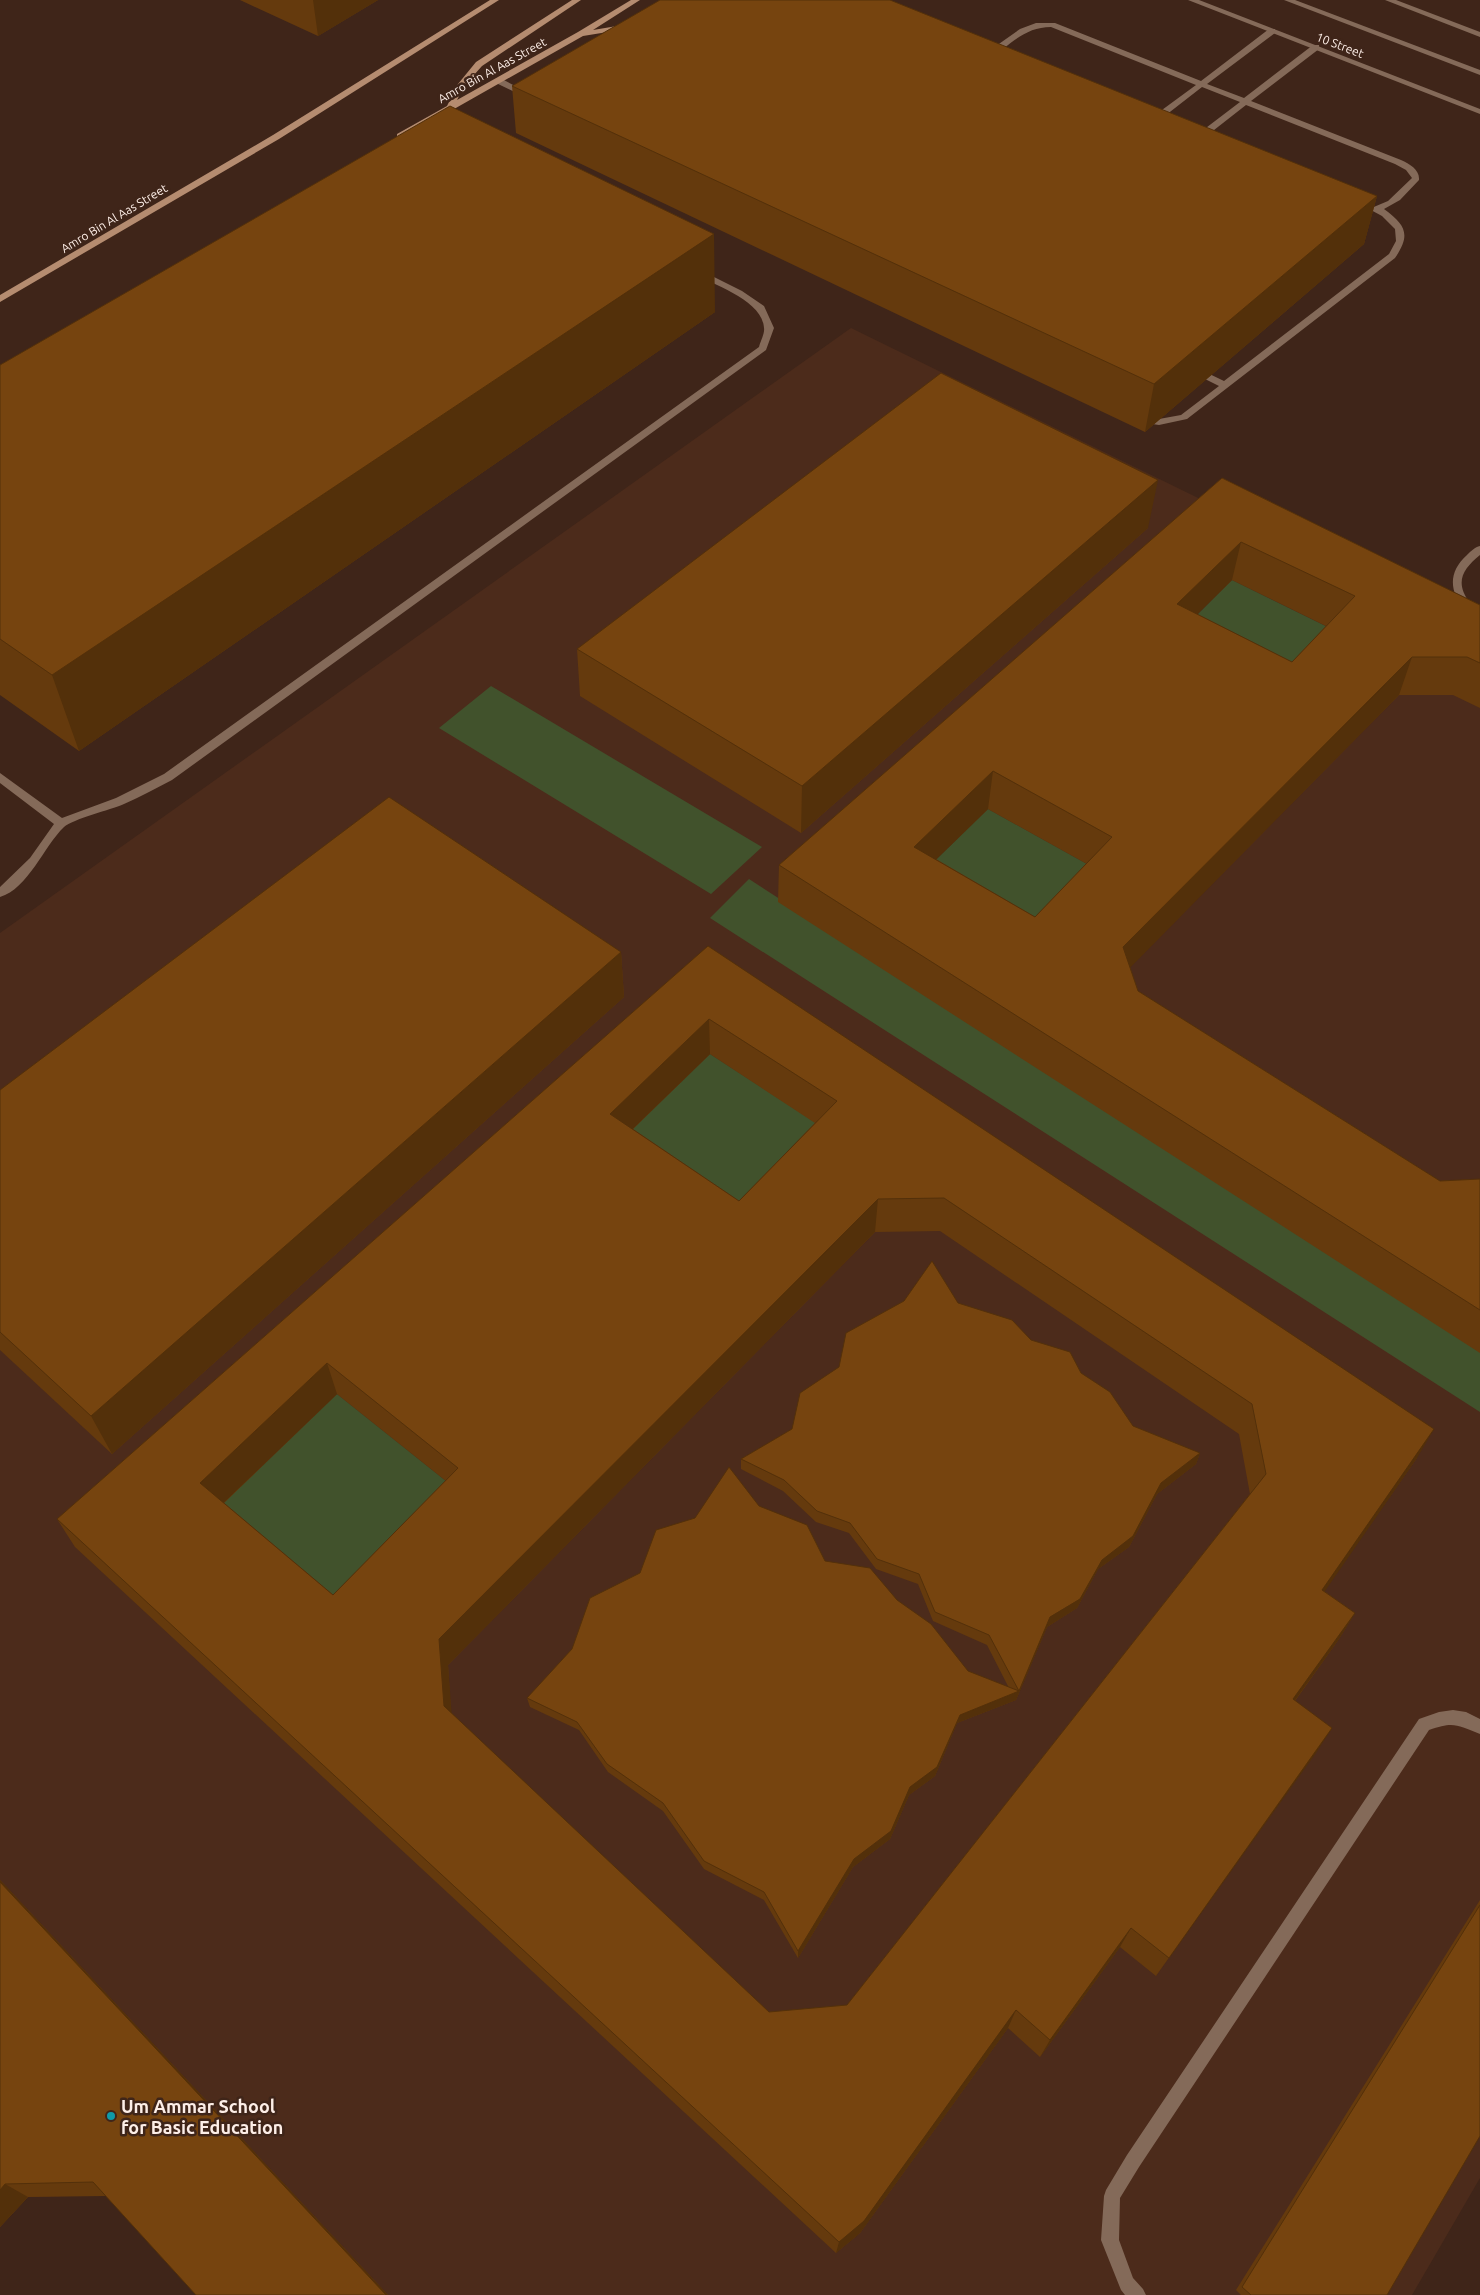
<svg xmlns="http://www.w3.org/2000/svg" width="1480" height="2295" font-family="Ubuntu,sans-serif">
	<style>
		.built { fill: #4c2b1b }
		.green { fill: #41522c }
		.lines { fill: none; stroke-linecap: round; stroke-linejoin: round }
		.service { fill: #846a59; fill-rule: evenodd }
		.minor { fill: #846a59; fill-rule: evenodd }
		.secondary { fill: #b58c70; fill-rule: evenodd }
		.wall { fill: #653a0d; fill-rule: evenodd }
		.shaded-wall { fill: #53300a }
		.building { fill: #76440f; stroke: #53300a; fill-rule: evenodd }
		.culture-dot { fill: #0f9aa8; stroke: #3f2519; stroke-width: 2 }
		.labels { text-anchor: middle; dominant-baseline: central; stroke-width: 5; stroke-linejoin: round; paint-order: stroke }
		.far-street-label { font-size: 12px; fill: #fdeee7; stroke: #3f2519 }
		.near-poi-label { font-size: 18px; font-weight: bold; fill: #fdeee7; stroke: #3f2519; text-anchor: start }
	</style>
	<rect width="100%" height="100%" fill="#3f2519"/>
	<path class="built" d="M851 328 1480 636V2178L1412 2295H205L114 2195 28 2197 0 2227V933Z"/>
	<path class="green" d="M1232 580 1344 635 1281 700 1169 643Z
		M491 686 762 847 711 894 439 728Z
		M988 809 1105 874 1029 953 911 884Z
		M749 879 1480 1352V1412L710 918Z
		M710 1054 835 1135 739 1235 613 1148Z
		M337 1394 466 1497 344 1622 214 1512Z"/>
	<g class="lines">
		<path class="service" d="M1385 0H1396L1480 32V37Z
			M1036 23H1055L1201 81 1269 29H1275V33L1207 84 1244 98 1313 45H1319V49L1251 101 1401 160C1410 164 1420 170 1419 180L1400 200 1384 209C1406 225 1411 235 1395 258L1187 419 1159 425 1139 422V418L1159 419 1181 415 1219 386 1191 372V368H1197L1224 381 1389 254 1396 241 1395 229 1382 216 1369 209 1388 201 1412 178 1406 170 1395 164 1246 105 1200 141H1194V137L1240 102 1202 87 1157 122H1151V118L1196 85 1051 27C1031 27 1018 37 1003 49V54L1007 59 1000 61 995 54 996 46 1020 29Z
			M496 79H502L530 94 523 96 496 83Z
			M698 272H704L742 291 764 306 774 328 766 350 172 780C156 788 140 797 124 804 110 810 73 819 64 827 44 846 28 889 0 897V887L30 858 54 824 0 783V773L62 818 116 798 164 774 759 347C760 342 765 333 764 328 763 302 718 286 698 276Z
			M1480 546V555C1463 569 1454 582 1470 603 1476 611 1480 613 1480 623 1474 621 1469 616 1465 611 1449 591 1448 572 1467 555 1471 551 1475 547 1480 546Z
			M1453 1710 1466 1712 1480 1719V1734C1457 1725 1454 1721 1429 1730L1139 2167 1120 2198 1119 2240 1133 2278 1143 2289 1146 2295H1125L1121 2290 1101 2240 1104 2196 1106 2190 1127 2155 1419 1719 1439 1712Z"/>
		<path class="minor" d="M1188 0H1199L1480 109V114Z
			M1284 0H1295L1480 70V75Z"/>
		<path class="secondary" d="M490 0H499L279 139 0 302V295L273 135Z
			M572 0H581L482 66 465 85 457 100 578 32 631 0H640L593 30 623 25 627 27 626 29 583 36 403 138H397V134L447 106 458 84 476 62Z"/>
	</g>
	<path class="wall" d="M240 0H378L318 36Z
		M512 86 1377 196 1364 244 1145 432 516 133Z
		M715 312 79 751 0 695V365Z
		M1222 478 1480 605V708L1453 695H1399L1130 967 1138 991 1440 1181 1480 1179V1353L778 902 779 865ZM1232 580 1326 626 1292 662 1197 614ZM988 809 1087 864 1035 917 936 859Z
		M1148 528 801 833 580 696 577 649Z
		M708 946 1417 1458 1324 1591 1355 1613 1339 1639 1295 1701 1332 1728 1156 1976 1120 1947 1040 2057 1008 2028 860 2233 836 2253 75 1547 57 1519ZM710 1054 815 1123 739 1201 633 1129ZM940 1231 1239 1434 1250 1494 847 2005 769 2012 451 1713 448 1665 875 1232ZM337 1394 446 1481 333 1595 224 1503Z
		M621 952 624 997 112 1454 0 1350V1090Z
		M958 1303 1031 1340 1081 1373 1133 1426 1200 1453 1196 1464 1157 1494 1129 1547 1098 1569 1077 1608 1047 1627 1016 1700 957 1723 935 1776 909 1795 890 1839 853 1867 798 1958 764 1900 704 1869 663 1811 608 1772 579 1730 530 1707 527 1698 572 1649 640 1573 759 1506 825 1561 897 1600 968 1671 1009 1688 987 1645 933 1621 918 1584 876 1569 849 1533 816 1522 783 1491 741 1469V1459L792 1429Z
		M0 1880 388 2295H196L106 2196 28 2197 0 2227Z
		M1480 1900V2136L1387 2295H1241L1236 2290Z"/>
	<path class="shaded-wall" d="M313 0H378L318 36Z
		M1377 196 1364 244 1145 432 1154 384Z
		M714 234 715 312 79 751 52 675Z
		M1158 480 1148 528 801 833 802 786Z
		M1241 542 1232 580 1169 642 1177 604Z
		M1412 657 1399 695 1115 983 1123 947Z
		M993 771 988 809 911 884 914 847Z
		M621 952 624 997 112 1454 91 1416Z
		M709 1019 710 1054 613 1148 610 1114Z
		M878 1199 875 1232 448 1665 453 1731 444 1706 439 1639Z
		M327 1363 337 1394 214 1512 200 1483Z
		M1434 1429 1417 1458 1307 1617 1322 1590Z
		M1200 1453 1196 1464 1157 1494 1129 1547 1098 1569 1077 1608 1047 1627 1016 1700 1019 1691 1050 1617 1102 1560 1161 1483Z
		M1355 1613 1339 1639 1278 1724 1293 1699Z
		M1019 1691 1016 1700 957 1723 935 1776 909 1795 890 1839 853 1867 798 1958V1951L854 1859 910 1787 960 1715Z
		M1332 1728 1316 1753 1156 1976 1169 1958Z
		M0 1880 388 2295H386L0 1882Z
		M1131 1928 1120 1947 1040 2057 1050 2040Z
		M1016 2010 1008 2028 860 2233 836 2253 839 2242Z
		M5 2184 28 2197 0 2227V2190Z"/>
	<path class="building" d="M660 0H890L1377 196 1154 384 512 86Z
		M450 106 714 234 52 675 0 639V365Z
		M941 373 1158 480 802 786 577 649Z
		M1222 478 1480 605V663L1467 657H1412L1123 947 1138 991 1440 1181 1480 1179V1310L779 865ZM1241 542 1355 596 1292 662 1177 604ZM993 771 1112 837 1035 917 914 847Z
		M389 797 621 952 91 1416 0 1332V1090Z
		M708 946 1434 1429 1322 1590 1355 1613 1293 1699 1332 1728 1169 1958 1131 1928 1050 2040 1016 2010 864 2221 839 2242 57 1519ZM709 1019 837 1101 739 1201 610 1114ZM944 1198 1252 1404 1266 1474 847 2005 769 2012 444 1706 439 1639 878 1199ZM327 1363 458 1468 333 1595 200 1483Z
		M932 1261 958 1303 1012 1320 1031 1340 1070 1352 1081 1373 1110 1392 1133 1426 1200 1453 1161 1483 1133 1536 1102 1560 1080 1599 1050 1617 1019 1691 989 1635 935 1612 919 1574 877 1559 850 1523 817 1511 784 1480 741 1459 792 1429 800 1393 839 1367 846 1333 904 1301Z
		M729 1467 759 1506 807 1525 825 1561 870 1568 897 1600 931 1624 968 1671 1019 1691 960 1715 937 1767 910 1787 891 1831 854 1859 798 1951 764 1892 704 1861 663 1803 607 1764 577 1722 527 1698 572 1649 590 1598 640 1573 656 1530 695 1518Z
		M0 1882 386 2295H196L93 2182 5 2184 0 2190Z
		M1480 1905V2136L1387 2295H1251L1242 2287Z"/>
	<circle class="culture-dot" cx="111" cy="2116" r="5"/>
	<g class="labels">
		<g class="far-street-label">
			<text transform="translate(1340 45) rotate(21)">10 Street</text>
			<text transform="translate(492 70) rotate(-29)">Amro Bin Al Aas Street</text>
			<text transform="translate(114 218) rotate(-31)">Amro Bin Al Aas Street</text>
		</g>
		<g class="near-poi-label">
			<text x="121" y="2106">Um Ammar School<tspan x="121" dy="21">for Basic Education</tspan></text>
		</g>
	</g>
</svg>
